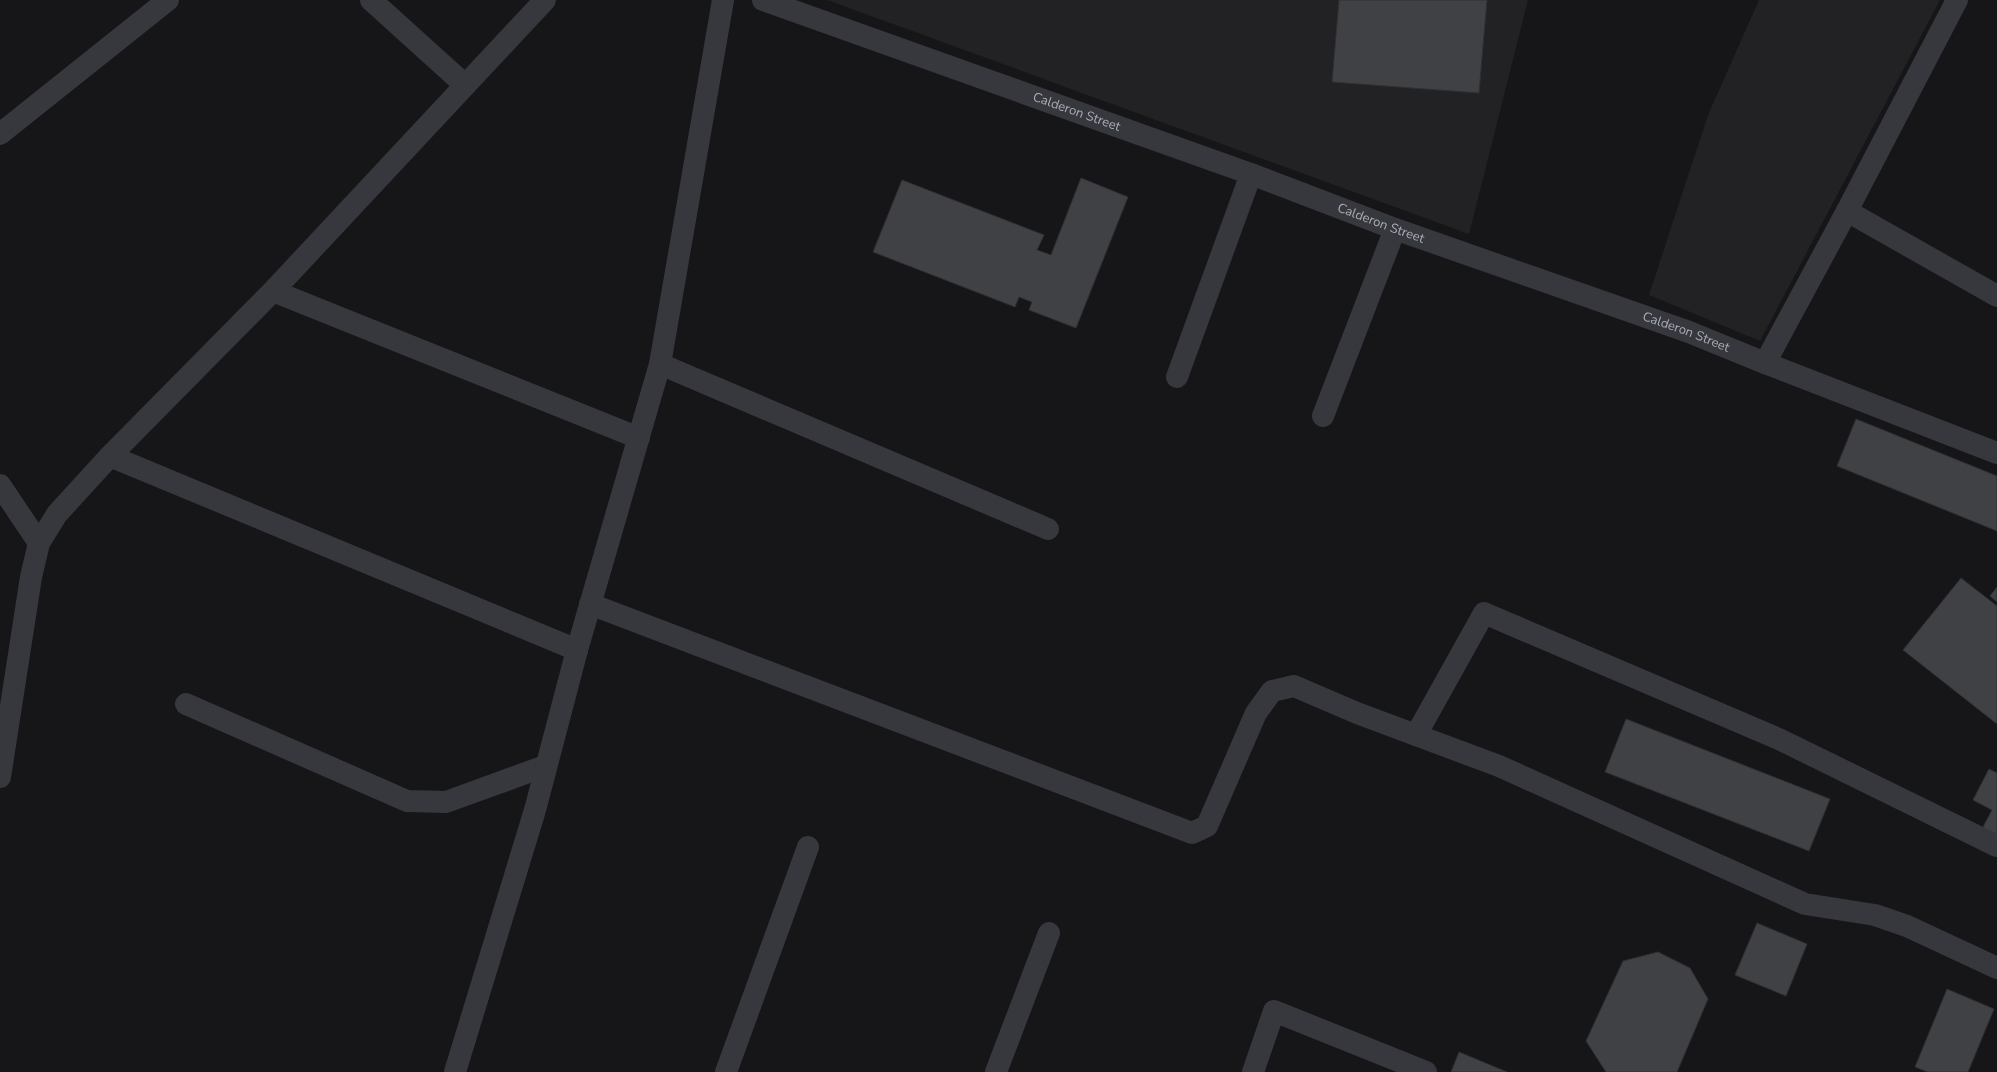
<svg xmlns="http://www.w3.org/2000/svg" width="1997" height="1072" font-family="'Nunito Sans',sans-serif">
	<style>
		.built { fill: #222225 }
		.building { fill: #404145; stroke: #303034 }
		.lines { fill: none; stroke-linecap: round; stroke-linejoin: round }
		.minor { stroke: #37383d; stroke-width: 22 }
		.labels { text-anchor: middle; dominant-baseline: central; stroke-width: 3; stroke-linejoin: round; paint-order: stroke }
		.street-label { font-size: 13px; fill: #a8adb8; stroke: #111113 }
	</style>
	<rect width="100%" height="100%" fill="#161618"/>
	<path class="built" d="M827 0H1528L1469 234Z
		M1759 0H1940L1760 341 1649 295 1708 115Z"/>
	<path class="building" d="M1339 0H1487L1479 93 1332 82Z
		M1081 178 1128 197 1076 328 1029 310 1032 302 1019 297 1015 307 873 252 902 180 1044 235 1037 250 1051 255Z
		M1856 419 1997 476V531L1837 466Z
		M1961 578 1997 606V724L1903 650Z
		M1997 587V602L1990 596Z
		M1626 719 1830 799 1809 851 1605 772Z
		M1989 769 1997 773V839L1981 831 1992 810 1973 800Z
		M1757 923 1807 944 1786 996 1735 975Z
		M1658 952 1690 968 1708 999 1677 1072H1606L1586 1041 1623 961Z
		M1947 989 1994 1009 1968 1072H1928L1915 1067Z
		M1459 1052 1507 1072H1451Z"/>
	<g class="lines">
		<g class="minor">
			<path d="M371 0 465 85"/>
			<path id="s1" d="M763 0 1251 174 1395 229 1689 332 1765 363 1997 453"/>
			<path d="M0 134 168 0"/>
			<path d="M1847 211 1997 296"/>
			<path d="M273 291 639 438"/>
			<path d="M1765 363 1847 211 1957 0"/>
			<path d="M660 364 1048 529"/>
			<path d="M1177 377 1251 174"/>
			<path d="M1323 416 1395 229"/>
			<path d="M110 456 577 650"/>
			<path d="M0 485 39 543"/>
			<path d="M590 604 1192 833 1207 826 1256 713 1272 691 1294 686 1357 713 1499 766 1805 904 1875 915 1907 926 1997 968"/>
			<path d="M186 704 407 801 446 802 545 766"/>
			<path d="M1416 735 1484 613 1781 740 1997 846"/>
			<path d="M0 777 31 577 39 543 57 514 110 456 273 291 545 0"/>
			<path d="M455 1072 535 810 577 650 660 364 723 0"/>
			<path d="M726 1072 808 847"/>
			<path d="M996 1072 1049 933"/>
			<path d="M1253 1072 1274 1011 1426 1072"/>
		</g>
	</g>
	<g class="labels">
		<g class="street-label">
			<text stroke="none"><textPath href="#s1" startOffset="333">Calderon Street</textPath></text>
			<text stroke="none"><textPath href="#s1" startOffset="657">Calderon Street</textPath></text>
			<text stroke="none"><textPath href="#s1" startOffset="981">Calderon Street</textPath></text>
		</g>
	</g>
</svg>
